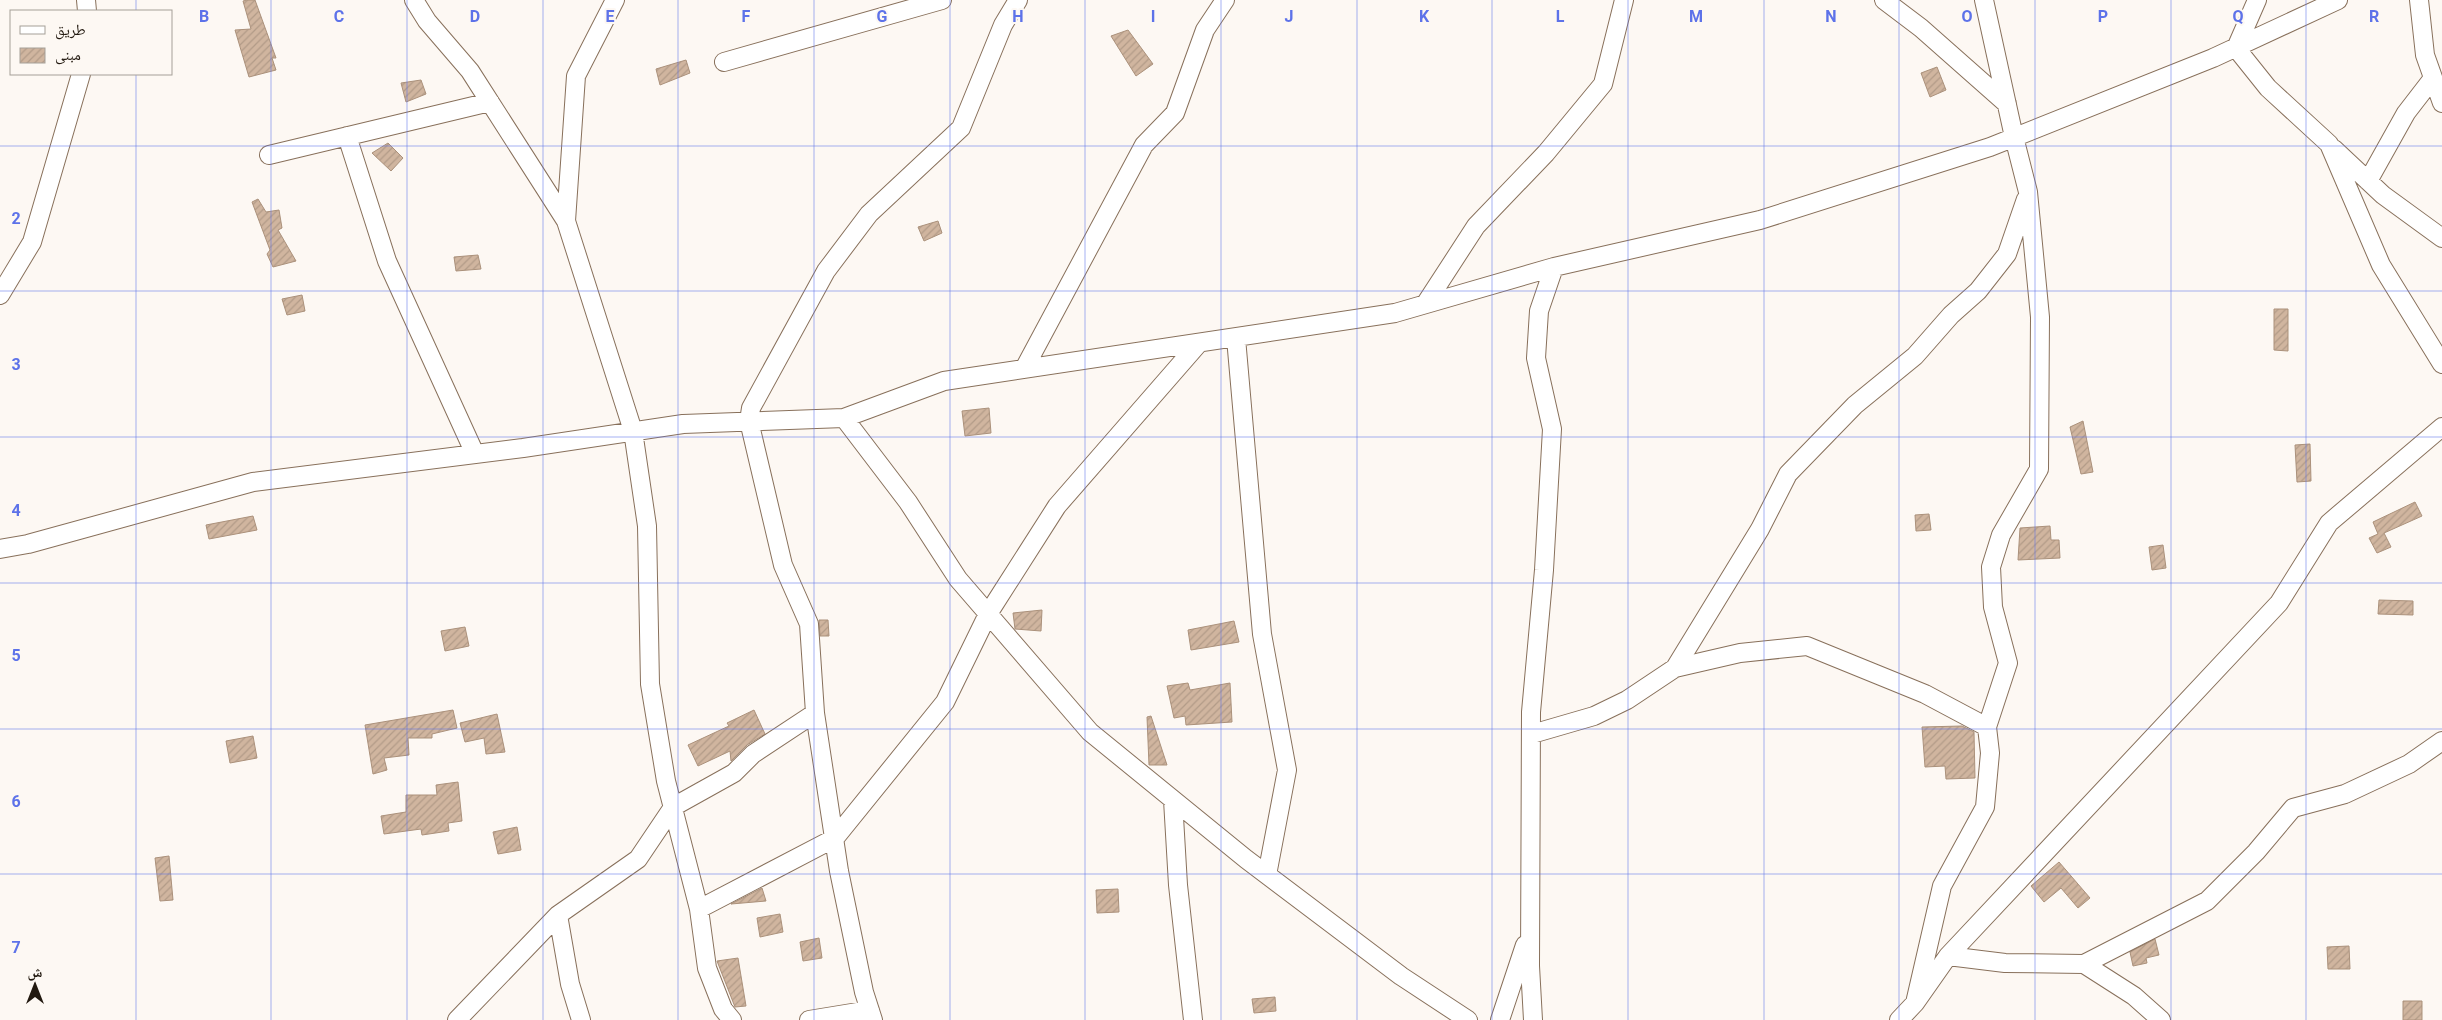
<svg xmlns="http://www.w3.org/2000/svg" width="2442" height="1020" font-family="Roboto,'Noto Naskh Arabic',sans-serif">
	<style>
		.building { fill: url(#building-hatch); stroke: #ab917b }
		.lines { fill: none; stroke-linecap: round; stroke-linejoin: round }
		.street-casing { stroke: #88705b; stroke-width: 20 }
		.street { stroke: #fff; stroke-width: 18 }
		.grid { fill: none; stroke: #5d72e9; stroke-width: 1; stroke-opacity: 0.55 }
		.grid-label { font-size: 16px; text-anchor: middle; font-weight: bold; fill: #5d72e9; stroke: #fdf8f3; stroke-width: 4; stroke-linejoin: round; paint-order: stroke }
	</style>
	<defs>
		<pattern id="building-hatch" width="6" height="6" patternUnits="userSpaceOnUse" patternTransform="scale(1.25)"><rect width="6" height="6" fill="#d0b59f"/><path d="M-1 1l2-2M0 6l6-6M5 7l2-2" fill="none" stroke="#b29b88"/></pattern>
	</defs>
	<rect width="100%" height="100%" fill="#fdf8f3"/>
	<path class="building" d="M247 0H255L276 58H272L276 70 249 77 235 30 251 29 243 1Z
		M1128 30 1153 64 1136 76 1111 36Z
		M686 60 690 73 660 85 656 69Z
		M1937 67 1946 90 1930 97 1921 73Z
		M421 80 426 94 406 102 401 83Z
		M388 143 403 158 391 171 372 153Z
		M258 199 266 212 279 210 282 228 278 230 296 261 273 267 267 254 270 250 252 202Z
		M938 221 942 233 924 241 918 227Z
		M478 255 481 269 456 271 454 257Z
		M302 295 305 311 287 315 282 299Z
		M2274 309H2288V351L2274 350Z
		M989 408 991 433 965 436 962 411Z
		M2083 421 2093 472 2081 474 2070 427Z
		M2310 444 2311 481 2297 482 2295 445Z
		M2415 502 2422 516 2384 533 2391 547 2377 553 2369 538 2378 534 2373 522Z
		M1929 514 1931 530 1916 531 1915 515Z
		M253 516 257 530 209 539 206 525Z
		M2050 526 2051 540H2059L2060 558 2018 560 2020 528Z
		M2163 545 2166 568 2152 570 2149 547Z
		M2379 600 2413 601V615L2378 614Z
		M1042 610 1041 631 1015 629 1013 613Z
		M819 620H828L829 636H820Z
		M1234 621 1239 642 1191 650 1188 630Z
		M465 627 469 646 445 651 441 631Z
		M1188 683 1190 690 1230 683 1232 722 1186 725 1185 716 1174 718 1167 686Z
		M453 710 457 728 432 734V738H408L409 755 384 758 387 770 373 774 365 725Z
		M754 710 765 734 747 745 731 761 730 751 698 766 688 745 729 726 727 723Z
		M497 714 505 752 486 754 484 738 465 742 460 723Z
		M1151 716 1167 765H1149L1147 717Z
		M1962 726 1974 732 1975 778 1946 779 1945 766 1925 767 1922 727Z
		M253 736 257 758 230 763 226 741Z
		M458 782 462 821 448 823 449 831 422 835 421 829 384 834 381 816 406 812V795H437L436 785Z
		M517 827 521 850 498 854 493 832Z
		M169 856 173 900 160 901 155 858Z
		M2059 862 2090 898 2078 908 2061 888 2044 902 2031 886Z
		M762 888 766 901 731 904Z
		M1118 889 1119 912 1097 913 1096 890Z
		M780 914 783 932 760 937 757 918Z
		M819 938 822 958 803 961 800 942Z
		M2155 939 2159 955 2146 958 2147 963 2133 966 2130 952Z
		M2349 946 2350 969H2328L2327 947Z
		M738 958 746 1006 735 1007 717 961Z
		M1275 997 1276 1011 1254 1013 1252 999Z
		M2403 1001H2422V1020H2403Z"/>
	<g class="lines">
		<g class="street-casing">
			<path id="street" d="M86 0 87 11
				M414 0 427 21 470 71 566 221
				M615 0 576 76 566 221 633 431 647 526 650 684 666 781 699 909 707 968 723 1009 732 1020
				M1884 0 1921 28 2007 104
				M2257 0 2236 48 2268 88 2329 144 2381 265 2442 364
				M2419 0 2425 55 2442 103
				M724 62 942 0
				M347 136 387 261 475 454
				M2334 149 2383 195 2442 238
				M269 155 490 102
				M2368 181 2406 113 2433 78
				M0 295 32 242 81 74
				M1426 303 1476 226 1546 153 1603 84 1624 0
				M1236 338 1262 634 1287 770 1267 875
				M1024 369 1144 145 1175 113 1205 30 1225 0
				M844 418 908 502 958 579 1090 732 1246 859 1401 976 1468 1020
				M0 549 28 544 253 482 523 448 683 424 844 418 944 381 1395 313 1554 267 1760 220 1990 147 2213 58 2338 0
				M1675 668 1760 529 1788 474 1855 405 1915 356 1951 315 1978 291 2007 254 2026 199
				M1532 734 1594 716 1627 700 1675 668 1740 653 1807 646 1925 694 1987 727
				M1173 800 1178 885 1193 1020
				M699 909 835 838 945 702 988 614 1057 506 1199 343
				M558 915 570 984 581 1020
				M1948 956 2005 963 2084 964 2207 901 2256 852 2293 808 2345 794 2409 764 2442 741
				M2084 964 2134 996 2161 1020
				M1915 1003 1942 886 1985 807 1990 753 1987 727 2008 663 1993 607 1991 567 2001 535 2039 469 2040 317 2028 192 2014 137 1984 0
				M457 1020 558 915 638 859 673 807 734 773 753 754 815 713
				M809 1020 870 1010
				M873 1020 864 992 839 871 815 713 809 624 783 565 749 421 751 408 826 271 869 214 961 128 1003 25 1018 0
				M1500 1020 1525 945
				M1533 1020 1530 966 1531 712 1544 570 1552 429 1536 358 1539 311 1554 267
				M1899 1020 1915 1003 1948 956 2279 603 2329 523 2442 427"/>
		</g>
		<use href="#street" class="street"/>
	</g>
	<path class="grid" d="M136 0V11M271 0V1020M407 0V1020M543 0V1020M678 0V1020M814 0V1020M950 0V1020M1085 0V1020M1221 0V1020M1357 0V1020M1492 0V1020M1628 0V1020M1764 0V1020M1899 0V1020M2035 0V1020M2171 0V1020M2306 0V1020M136 74V1020M0 146H2442M0 291H2442M0 437H2442M0 583H2442M0 729H2442M0 874H2442"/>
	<g class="grid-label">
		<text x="204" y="22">B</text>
		<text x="339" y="22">C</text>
		<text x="475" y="22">D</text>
		<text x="610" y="22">E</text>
		<text x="746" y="22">F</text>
		<text x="882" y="22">G</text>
		<text x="1018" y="22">H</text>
		<text x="1153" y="22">I</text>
		<text x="1289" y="22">J</text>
		<text x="1424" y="22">K</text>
		<text x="1560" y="22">L</text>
		<text x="1696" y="22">M</text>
		<text x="1831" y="22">N</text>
		<text x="1967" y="22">O</text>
		<text x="2103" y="22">P</text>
		<text x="2238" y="22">Q</text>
		<text x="2374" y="22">R</text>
		<text x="16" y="224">2</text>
		<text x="16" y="370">3</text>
		<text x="16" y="516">4</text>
		<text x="16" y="661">5</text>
		<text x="16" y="807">6</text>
		<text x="16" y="953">7</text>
	</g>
	<rect x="10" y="10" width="162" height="65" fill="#fdf8f3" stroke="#a59f98"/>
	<rect x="20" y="26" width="25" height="8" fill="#ffffff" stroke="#a59f98"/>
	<text x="55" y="35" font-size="15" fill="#221910">طريق</text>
	<rect x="20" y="48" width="25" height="15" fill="url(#building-hatch)" stroke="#a59f98"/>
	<text x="55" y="60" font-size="15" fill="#221910">مبنى</text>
	<g transform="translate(35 985)" stroke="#fdf8f3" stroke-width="4" paint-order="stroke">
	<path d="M0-4L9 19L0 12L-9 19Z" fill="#221910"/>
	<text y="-8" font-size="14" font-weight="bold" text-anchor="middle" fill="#221910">ش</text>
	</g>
</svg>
